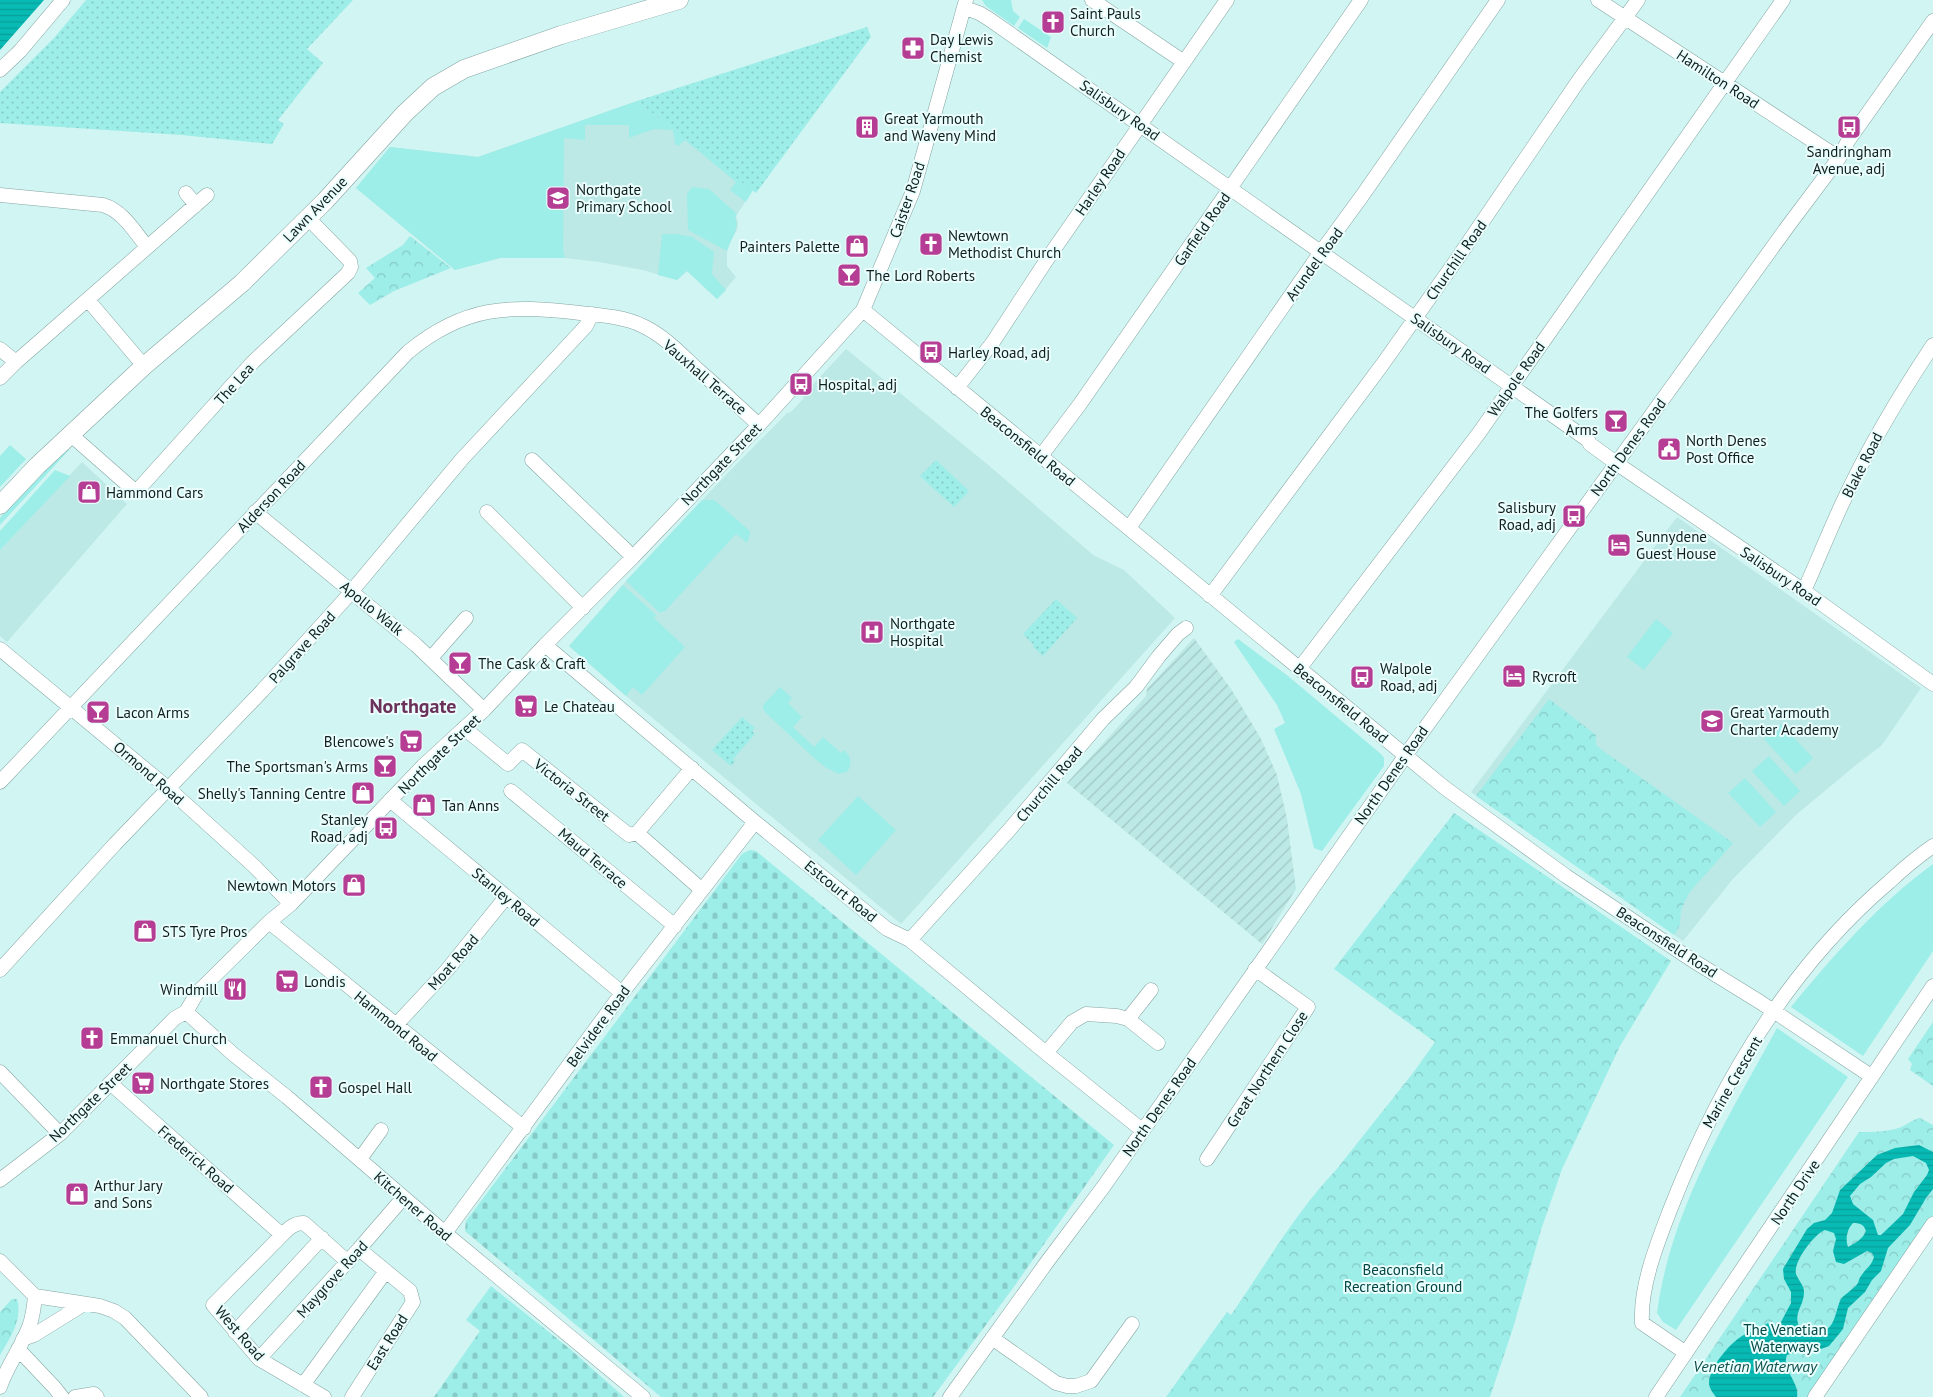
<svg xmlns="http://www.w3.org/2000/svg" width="1933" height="1397" font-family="'PT Sans',sans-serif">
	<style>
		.built { fill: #bce8e5 }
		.industrial { fill: url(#industrial-furrows) }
		.grass { fill: #9dede8 }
		.cemetery { fill: url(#cemetery-stones) }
		.park { fill: url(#park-crowns) }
		.garden { fill: url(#garden-dots) }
		.water { fill: url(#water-rules); fill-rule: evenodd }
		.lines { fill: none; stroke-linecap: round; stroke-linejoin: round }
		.minor-casing { stroke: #84a5a3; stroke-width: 15 }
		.major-casing { stroke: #84a5a3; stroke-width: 19 }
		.minor { stroke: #fff; stroke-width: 14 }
		.major { stroke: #fff; stroke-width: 18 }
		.labels { text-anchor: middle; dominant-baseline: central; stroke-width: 4; stroke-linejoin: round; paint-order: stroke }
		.poi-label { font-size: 15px; fill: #101e1d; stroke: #e9fefd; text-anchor: start }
		.street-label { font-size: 15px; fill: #101e1d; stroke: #e9fefd }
		.park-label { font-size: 15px; fill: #024644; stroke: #e9fefd }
		.water-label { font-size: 16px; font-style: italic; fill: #11504d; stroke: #e9fefd }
		.district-label { font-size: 20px; font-weight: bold; fill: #6c315a; stroke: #e9fefd }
	</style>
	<defs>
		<pattern id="industrial-furrows" width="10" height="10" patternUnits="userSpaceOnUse" patternTransform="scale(1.25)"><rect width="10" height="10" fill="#bce8e5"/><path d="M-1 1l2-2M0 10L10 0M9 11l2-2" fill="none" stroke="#a1c7c4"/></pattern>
		<pattern id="cemetery-stones" width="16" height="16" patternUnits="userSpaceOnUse" patternTransform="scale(1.25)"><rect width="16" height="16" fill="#9dede8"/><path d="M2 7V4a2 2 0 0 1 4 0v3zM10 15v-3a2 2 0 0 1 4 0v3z" fill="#86cbc7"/></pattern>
		<pattern id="park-crowns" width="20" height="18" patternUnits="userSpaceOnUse" patternTransform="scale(1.25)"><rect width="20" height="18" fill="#9dede8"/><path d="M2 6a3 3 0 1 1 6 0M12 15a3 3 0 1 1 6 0" fill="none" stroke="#86cbc7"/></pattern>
		<pattern id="garden-dots" width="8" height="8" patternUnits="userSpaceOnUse" patternTransform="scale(1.25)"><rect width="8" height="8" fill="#9dede8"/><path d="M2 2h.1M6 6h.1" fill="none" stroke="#86cbc7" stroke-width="1.8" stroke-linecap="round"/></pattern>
		<pattern id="water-rules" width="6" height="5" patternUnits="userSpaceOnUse" patternTransform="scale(1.25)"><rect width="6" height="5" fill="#08bab4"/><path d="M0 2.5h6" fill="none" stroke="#089f9a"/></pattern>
	</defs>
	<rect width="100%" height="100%" fill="#d1f5f2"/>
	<path class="built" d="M637 101 753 190 736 216 738 223 737 230 731 240 727 251V266L736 277 717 299 687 271 677 280 643 270 599 262 565 258H500L455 270 356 188 390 147 478 157Z
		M846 349 987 464 1093 555 1124 570 1175 618 901 924 626 696 569 646 626 581 725 476 787 413 791 412 803 399 804 394Z
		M82 462 127 504 7 642 0 636V550Z
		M1677 517 1921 688 1882 745 1856 765 1797 814 1732 880 1683 941 1471 792Z"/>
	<path class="industrial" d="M1194 638 1231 689 1260 737 1277 775 1287 819 1296 889 1262 944 1067 783 1146 696 1147 689Z"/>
	<path class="grass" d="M982 0H1011L1013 11 1020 17 1014 26 986 6Z
		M1024 19 1051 37 1047 48 1018 28Z
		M637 101 753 190 746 202 730 190 736 182 685 140 678 146 675 144 673 130 654 129 629 138V125H585V140L564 138 563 251 565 258H500L455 270 356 188 390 147 478 157Z
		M692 187 709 189 737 214 735 216C740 230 731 238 727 251L688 230 687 194Z
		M662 234H677L692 237 714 252 712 274 726 290 717 299 687 271 677 280 658 275Z
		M10 445 26 459 0 487V456Z
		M67 447 69 450 0 525V518L23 491Z
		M55 470 70 476 0 550V531Z
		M702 500H714L750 531V535L747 543 736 534 664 612 662 611 660 613 626 581Z
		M623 585 656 615 654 618 685 647 642 695 633 687 626 696 569 646Z
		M1656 619 1673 633 1644 670 1627 657Z
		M1238 639 1288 676 1381 754 1384 758V766L1322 851 1314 848 1301 794 1274 729 1285 723 1277 705 1234 642Z
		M780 687 792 698 788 703 802 717 793 727 814 747 823 737 841 753 844 750C851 757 853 763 847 772L839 774 825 767 815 759 767 714 763 709V705Z
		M1781 724 1813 758 1796 774 1764 739Z
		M1769 756 1800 791 1784 806 1752 771Z
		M1745 778 1776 812 1760 827 1728 793Z
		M858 796 896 830 856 875 818 840Z
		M1933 864V951L1863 1056 1791 1007C1834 955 1878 904 1933 864Z
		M1777 1028 1848 1077 1676 1330 1663 1322 1657 1313C1671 1208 1727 1120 1777 1028Z"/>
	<path class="cemetery" d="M750 850 756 851 1114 1145 1013 1288 933 1397H661L465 1231 466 1221 742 854Z
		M491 1286 570 1349 624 1397H434L480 1331 466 1320Z"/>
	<path class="park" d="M410 236 451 268 394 291 370 305 358 293 375 278 366 268 403 245Z
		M1549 699 1596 735V745L1602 750 1733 843 1689 893 1681 910 1680 925 1674 935 1476 796Z
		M1454 813 1671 961 1620 1046 1562 1169 1541 1230 1513 1328 1490 1397H1166L1227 1312 1231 1315C1265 1266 1295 1213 1336 1170L1413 1073 1435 1042 1334 969Z
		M1933 1022V1086L1910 1070 1912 1064 1908 1059Z
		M1920 1118 1933 1125V1215L1810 1397H1680L1859 1132C1873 1132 1885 1132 1899 1128 1907 1125 1911 1120 1920 1118Z
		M12 1299H17C23 1320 10 1338 0 1355V1312Z"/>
	<path class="garden" d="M86 0H353L307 49 323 63 278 120 284 124 272 144 182 135 0 123V92L54 38Z
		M867 27 871 37 756 193 637 101Z
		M936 460 969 491 954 507 920 476Z
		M1056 599 1077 618 1043 656 1033 647 1034 645 1023 634Z
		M742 717 755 728 752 731 755 734 733 759 735 761 731 766 712 750Z"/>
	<path class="water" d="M0 0H44L0 50Z
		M1919 1145 1933 1152V1189L1926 1198 1910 1225 1888 1248 1881 1271 1872 1280 1865 1292 1848 1308 1843 1329 1839 1334 1829 1346 1821 1349H1807L1787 1355C1781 1369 1800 1383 1797 1397H1716C1713 1393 1709 1388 1709 1383 1709 1367 1735 1335 1751 1332 1756 1332 1762 1334 1767 1334L1763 1326 1768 1323 1772 1331 1781 1322 1791 1303V1292L1784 1279 1783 1269 1807 1229 1814 1223 1825 1220 1832 1213 1840 1190 1877 1155 1895 1148ZM1913 1156 1926 1163 1929 1170 1927 1175 1914 1192 1903 1214 1881 1235H1878L1873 1220 1853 1204 1850 1196 1860 1184 1871 1177 1886 1163 1894 1159ZM1853 1223C1861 1223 1864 1225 1866 1231 1863 1239 1854 1244 1848 1247 1845 1239 1847 1229 1853 1223ZM1825 1230 1834 1233 1836 1239 1833 1251 1836 1262 1844 1264 1867 1251 1872 1253 1874 1257C1871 1267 1866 1268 1861 1276 1859 1278 1859 1281 1858 1283 1854 1289 1846 1293 1841 1299 1836 1308 1836 1324 1826 1330 1818 1335 1808 1334 1800 1329 1792 1313 1804 1307 1804 1292 1804 1285 1798 1280 1796 1274 1793 1262 1814 1234 1825 1230Z"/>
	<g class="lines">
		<g class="minor-casing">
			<path id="minor" d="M1092 0 1184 62
				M1598 0 1839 158
				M965 8 979 13 989 19 1588 440 1590 444 1616 463 1804 591 1933 684
				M0 70 20 51 63 0
				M186 193 196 205
				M0 195 103 205C123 211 134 231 147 247
				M88 300 144 366
				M863 310 1445 788 1566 876 1692 960 1760 1002 1871 1076
				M0 349 16 362 207 195
				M0 378 16 362
				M957 388 993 342 1050 255 1227 0
				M70 434 136 492 253 362 348 273 351 267 350 261 308 218
				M1041 456 1080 404 1361 0
				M532 460 633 557
				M255 512 416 645 484 710
				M487 512 583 608
				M1129 528 1316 259 1362 196 1498 0
				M1804 591C1817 562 1829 532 1842 504 1868 448 1899 396 1933 345
				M1210 596 1382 365 1455 262 1579 80 1638 0
				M545 645 755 822 887 929 910 940 1046 1053 1142 1130
				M0 649 169 789 254 866 291 904
				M431 658 466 618
				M1299 669 1479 433 1783 0
				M464 728 508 764 522 750 629 835 637 833
				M0 782 408 352C465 305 509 305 580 313 600 315 625 317 643 326 664 336 680 353 697 369 718 387 738 406 759 425
				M511 791 675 926
				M390 800 622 993
				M637 833 702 890
				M637 833 692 768
				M269 922 524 1128
				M910 940 1010 829 1103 719 1136 687 1159 656 1178 634 1186 628
				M0 970 115 844 262 691 346 598 462 459 586 326 592 314
				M186 1012 233 1054 287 1097 445 1233 643 1397
				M1128 1019 1151 990
				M396 1025 447 970 506 897
				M1046 1053 1072 1022 1086 1014 1117 1016 1128 1019 1158 1043
				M0 1072 60 1134
				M110 1083 282 1235
				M360 1159 381 1130
				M1207 1159 1308 1007 1255 969
				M0 1180 60 1134 175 1018 186 1012 197 993 269 922 291 904 423 766 484 710 545 645 633 557 759 425 863 310 913 191 966 0
				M445 1233 622 993 755 822
				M0 1261 35 1296 100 1306 114 1311 125 1318 201 1397
				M235 1332 322 1238
				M992 1338 1056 1383 1067 1386H1076L1091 1381 1132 1324
				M23 1339 34 1335 84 1304
				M18 1349 54 1387 62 1397
				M1686 1353 1642 1323C1640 1286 1657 1244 1670 1210 1718 1087 1788 968 1889 882 1903 869 1917 857 1933 846
				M259 1359 359 1249 403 1198
				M303 1385 386 1271
				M0 1387C7 1366 21 1348 29 1327 33 1317 34 1307 35 1296
				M75 1397 94 1394 97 1397
				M324 1397 259 1359 213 1305 282 1235C289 1228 294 1223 304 1223L348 1262
				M352 1397 413 1302 410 1291 359 1249
				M950 1397 1047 1262 1104 1186 1415 742 1788 226 1839 158 1848 141 1933 21
				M1656 1397 1933 986
				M1815 1397 1933 1224"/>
		</g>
		<g class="major-casing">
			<path id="major" d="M0 505 37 466 144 366 242 283 325 201 405 113 433 87 464 69 561 35 679 0"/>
		</g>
		<use href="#minor" class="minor"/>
		<use href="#major" class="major"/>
	</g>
	<defs>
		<g id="church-square" transform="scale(1.25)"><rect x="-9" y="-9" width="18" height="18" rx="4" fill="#b53e94" stroke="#e9fefd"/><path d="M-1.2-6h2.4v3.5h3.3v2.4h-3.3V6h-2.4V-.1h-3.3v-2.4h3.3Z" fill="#fff"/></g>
		<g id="pharmacy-square" transform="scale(1.25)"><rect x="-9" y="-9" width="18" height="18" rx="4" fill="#b53e94" stroke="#e9fefd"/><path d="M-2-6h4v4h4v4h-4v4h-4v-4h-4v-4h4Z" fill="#fff"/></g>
		<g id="building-square" transform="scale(1.25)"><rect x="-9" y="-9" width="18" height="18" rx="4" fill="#b53e94" stroke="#e9fefd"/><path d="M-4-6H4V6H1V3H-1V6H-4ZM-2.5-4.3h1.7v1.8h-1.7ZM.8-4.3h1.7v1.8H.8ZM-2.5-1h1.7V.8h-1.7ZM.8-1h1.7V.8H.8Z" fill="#fff"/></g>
		<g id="bus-square" transform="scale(1.25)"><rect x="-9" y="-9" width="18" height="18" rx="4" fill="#b53e94" stroke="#e9fefd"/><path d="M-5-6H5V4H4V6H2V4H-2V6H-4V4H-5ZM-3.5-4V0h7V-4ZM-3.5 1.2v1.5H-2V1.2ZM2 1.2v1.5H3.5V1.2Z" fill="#fff"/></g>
		<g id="school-square" transform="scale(1.25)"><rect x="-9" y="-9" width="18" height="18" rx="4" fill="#b53e94" stroke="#e9fefd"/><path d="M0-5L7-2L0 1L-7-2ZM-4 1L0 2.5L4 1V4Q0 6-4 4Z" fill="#fff"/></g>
		<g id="shop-square" transform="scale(1.25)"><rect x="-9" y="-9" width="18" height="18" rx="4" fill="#b53e94" stroke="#e9fefd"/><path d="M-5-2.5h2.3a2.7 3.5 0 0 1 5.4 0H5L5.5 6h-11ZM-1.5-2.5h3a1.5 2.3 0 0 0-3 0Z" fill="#fff"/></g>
		<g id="bar-square" transform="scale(1.25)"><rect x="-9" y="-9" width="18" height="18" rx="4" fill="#b53e94" stroke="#e9fefd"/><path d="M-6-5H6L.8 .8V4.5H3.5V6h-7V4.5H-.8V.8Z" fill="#fff"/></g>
		<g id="civic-square" transform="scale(1.25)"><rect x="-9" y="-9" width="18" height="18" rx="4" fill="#b53e94" stroke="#e9fefd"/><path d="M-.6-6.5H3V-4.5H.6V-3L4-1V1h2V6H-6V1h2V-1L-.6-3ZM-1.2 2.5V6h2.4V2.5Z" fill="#fff"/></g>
		<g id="hotel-square" transform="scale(1.25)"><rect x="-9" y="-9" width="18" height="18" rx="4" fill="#b53e94" stroke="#e9fefd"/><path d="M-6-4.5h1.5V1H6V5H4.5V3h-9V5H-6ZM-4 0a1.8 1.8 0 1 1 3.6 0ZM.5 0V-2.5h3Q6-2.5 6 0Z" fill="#fff"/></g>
		<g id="hospital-square" transform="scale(1.25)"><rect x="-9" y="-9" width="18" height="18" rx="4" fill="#b53e94" stroke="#e9fefd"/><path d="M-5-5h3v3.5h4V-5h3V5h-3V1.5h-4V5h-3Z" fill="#fff"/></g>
		<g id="supermarket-square" transform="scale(1.25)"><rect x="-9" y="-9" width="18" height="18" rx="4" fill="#b53e94" stroke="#e9fefd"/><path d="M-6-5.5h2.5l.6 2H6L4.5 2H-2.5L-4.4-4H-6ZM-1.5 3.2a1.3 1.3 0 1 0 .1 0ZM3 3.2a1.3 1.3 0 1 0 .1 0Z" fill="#fff"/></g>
		<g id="restaurant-square" transform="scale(1.25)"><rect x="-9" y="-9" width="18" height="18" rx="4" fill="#b53e94" stroke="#e9fefd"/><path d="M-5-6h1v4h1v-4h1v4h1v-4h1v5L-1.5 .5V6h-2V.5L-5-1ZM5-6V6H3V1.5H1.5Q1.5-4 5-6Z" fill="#fff"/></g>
	</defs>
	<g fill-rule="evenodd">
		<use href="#church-square" x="1053" y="22"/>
		<use href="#pharmacy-square" x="913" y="48"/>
		<use href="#building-square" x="867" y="127"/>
		<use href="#bus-square" x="1849" y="127"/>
		<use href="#school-square" x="558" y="198"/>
		<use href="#church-square" x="931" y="244"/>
		<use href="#shop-square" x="857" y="246"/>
		<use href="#bar-square" x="849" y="275"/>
		<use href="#bus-square" x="931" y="352"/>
		<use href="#bus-square" x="801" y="384"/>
		<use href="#bar-square" x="1616" y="421"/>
		<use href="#civic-square" x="1669" y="449"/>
		<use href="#shop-square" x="89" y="492"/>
		<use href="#bus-square" x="1574" y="516"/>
		<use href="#hotel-square" x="1619" y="545"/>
		<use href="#hospital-square" x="872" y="632"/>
		<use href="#bar-square" x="460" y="663"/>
		<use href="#hotel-square" x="1514" y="676"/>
		<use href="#bus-square" x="1362" y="677"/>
		<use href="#supermarket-square" x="526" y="706"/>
		<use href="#bar-square" x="98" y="712"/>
		<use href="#school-square" x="1712" y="721"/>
		<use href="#supermarket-square" x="411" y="741"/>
		<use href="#bar-square" x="385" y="766"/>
		<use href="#shop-square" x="363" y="793"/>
		<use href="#shop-square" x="424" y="805"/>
		<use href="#bus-square" x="386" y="828"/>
		<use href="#shop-square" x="354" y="885"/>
		<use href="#shop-square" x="145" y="931"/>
		<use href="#supermarket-square" x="287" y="981"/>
		<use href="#restaurant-square" x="235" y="989"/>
		<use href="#church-square" x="92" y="1038"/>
		<use href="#supermarket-square" x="143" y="1083"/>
		<use href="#church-square" x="321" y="1087"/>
		<use href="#shop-square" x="77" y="1194"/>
	</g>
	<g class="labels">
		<g class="poi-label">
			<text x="1070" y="13">Saint Pauls<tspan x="1070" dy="17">Church</tspan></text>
			<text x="930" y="39">Day Lewis<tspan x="930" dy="17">Chemist</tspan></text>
			<text x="884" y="118">Great Yarmouth<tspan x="884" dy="17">and Waveny Mind</tspan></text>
			<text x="1849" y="151" text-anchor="middle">Sandringham<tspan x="1849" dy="17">Avenue, adj</tspan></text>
			<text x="576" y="189">Northgate<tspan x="576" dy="17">Primary School</tspan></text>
			<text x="948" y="235">Newtown<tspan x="948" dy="17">Methodist Church</tspan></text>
			<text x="840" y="246" text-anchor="end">Painters Palette</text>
			<text x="866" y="275">The Lord Roberts</text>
			<text x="948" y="352">Harley Road, adj</text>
			<text x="818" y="384">Hospital, adj</text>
			<text x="1598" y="412" text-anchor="end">The Golfers<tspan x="1598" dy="17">Arms</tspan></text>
			<text x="1686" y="440">North Denes<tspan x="1686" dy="17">Post Office</tspan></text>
			<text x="106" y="492">Hammond Cars</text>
			<text x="1556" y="507" text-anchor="end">Salisbury<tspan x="1556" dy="17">Road, adj</tspan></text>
			<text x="1636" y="536">Sunnydene<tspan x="1636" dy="17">Guest House</tspan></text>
			<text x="890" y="623">Northgate<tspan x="890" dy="17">Hospital</tspan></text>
			<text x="478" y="663">The Cask &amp; Craft</text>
			<text x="1380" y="668">Walpole<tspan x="1380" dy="17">Road, adj</tspan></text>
			<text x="1532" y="676">Rycroft</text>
			<text x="544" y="706">Le Chateau</text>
			<text x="116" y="712">Lacon Arms</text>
			<text x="1730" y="712">Great Yarmouth<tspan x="1730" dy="17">Charter Academy</tspan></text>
			<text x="394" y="741" text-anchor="end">Blencowe's</text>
			<text x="368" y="766" text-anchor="end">The Sportsman's Arms</text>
			<text x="346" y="793" text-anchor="end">Shelly's Tanning Centre</text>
			<text x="442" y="805">Tan Anns</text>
			<text x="368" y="819" text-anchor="end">Stanley<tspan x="368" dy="17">Road, adj</tspan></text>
			<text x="336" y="885" text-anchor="end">Newtown Motors</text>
			<text x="162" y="931">STS Tyre Pros</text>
			<text x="304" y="981">Londis</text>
			<text x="218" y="989" text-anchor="end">Windmill</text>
			<text x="110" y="1038">Emmanuel Church</text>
			<text x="160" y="1083">Northgate Stores</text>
			<text x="338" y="1087">Gospel Hall</text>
			<text x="94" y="1185">Arthur Jary<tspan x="94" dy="17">and Sons</tspan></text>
		</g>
		<g class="street-label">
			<text transform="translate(1718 79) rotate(33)">Hamilton Road</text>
			<text transform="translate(1120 110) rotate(35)">Salisbury Road</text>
			<text transform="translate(1100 182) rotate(-56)">Harley Road</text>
			<text transform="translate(907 200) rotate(-71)">Caister Road</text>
			<text transform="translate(315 209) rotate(-46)">Lawn Avenue</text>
			<text transform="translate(1202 229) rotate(-55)">Garfield Road</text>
			<text transform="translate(1456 260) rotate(-55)">Churchill Road</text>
			<text transform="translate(1314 264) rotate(-54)">Arundel Road</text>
			<text transform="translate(1451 343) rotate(35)">Salisbury Road</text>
			<text transform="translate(705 377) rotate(41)">Vauxhall Terrace</text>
			<text transform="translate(1516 379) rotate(-55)">Walpole Road</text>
			<text transform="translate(234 384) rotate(-48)">The Lea</text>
			<text transform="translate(1028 446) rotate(39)">Beaconsfield Road</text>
			<text transform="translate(1628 447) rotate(-54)">North Denes Road</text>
			<text transform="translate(721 464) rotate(-46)">Northgate Street</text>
			<text transform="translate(1862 465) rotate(-63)">Blake Road</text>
			<text transform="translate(271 496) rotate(-47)">Alderson Road</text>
			<text transform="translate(1781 576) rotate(34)">Salisbury Road</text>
			<text transform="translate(372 608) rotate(39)">Apollo Walk</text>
			<text transform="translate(302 647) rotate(-48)">Palgrave Road</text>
			<text transform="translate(1341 703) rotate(39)">Beaconsfield Road</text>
			<text transform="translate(439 754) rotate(-44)">Northgate Street</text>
			<text transform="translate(149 773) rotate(41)">Ormond Road</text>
			<text transform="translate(1391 775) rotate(-55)">North Denes Road</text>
			<text transform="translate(1049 784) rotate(-50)">Churchill Road</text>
			<text transform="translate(572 790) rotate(38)">Victoria Street</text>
			<text transform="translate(593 858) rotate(40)">Maud Terrace</text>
			<text transform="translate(841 891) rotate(39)">Estcourt Road</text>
			<text transform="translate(506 897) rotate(40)">Stanley Road</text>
			<text transform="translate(1667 942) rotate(33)">Beaconsfield Road</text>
			<text transform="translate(453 962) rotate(-49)">Moat Road</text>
			<text transform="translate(396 1026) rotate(39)">Hammond Road</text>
			<text transform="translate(598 1026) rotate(-54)">Belvidere Road</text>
			<text transform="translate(1267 1069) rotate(-57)">Great Northern Close</text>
			<text transform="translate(1732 1082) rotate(-60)">Marine Crescent</text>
			<text transform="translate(90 1102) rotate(-44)">Northgate Street</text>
			<text transform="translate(1159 1107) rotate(-55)">North Denes Road</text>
			<text transform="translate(196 1159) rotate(41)">Frederick Road</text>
			<text transform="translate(1795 1192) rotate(-56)">North Drive</text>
			<text transform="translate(413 1206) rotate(41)">Kitchener Road</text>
			<text transform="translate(332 1279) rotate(-48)">Maygrove Road</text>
			<text transform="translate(240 1333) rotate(49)">West Road</text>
			<text transform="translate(387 1342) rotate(-58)">East Road</text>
		</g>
		<g class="park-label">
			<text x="1403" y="1269">Beaconsfield<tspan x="1403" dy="17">Recreation Ground</tspan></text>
			<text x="1785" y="1329">The Venetian<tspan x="1785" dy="17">Waterways</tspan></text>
		</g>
		<g class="water-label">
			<text x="1755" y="1366">Venetian Waterway</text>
		</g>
		<g class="district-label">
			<text x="413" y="706">Northgate</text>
		</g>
	</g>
</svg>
